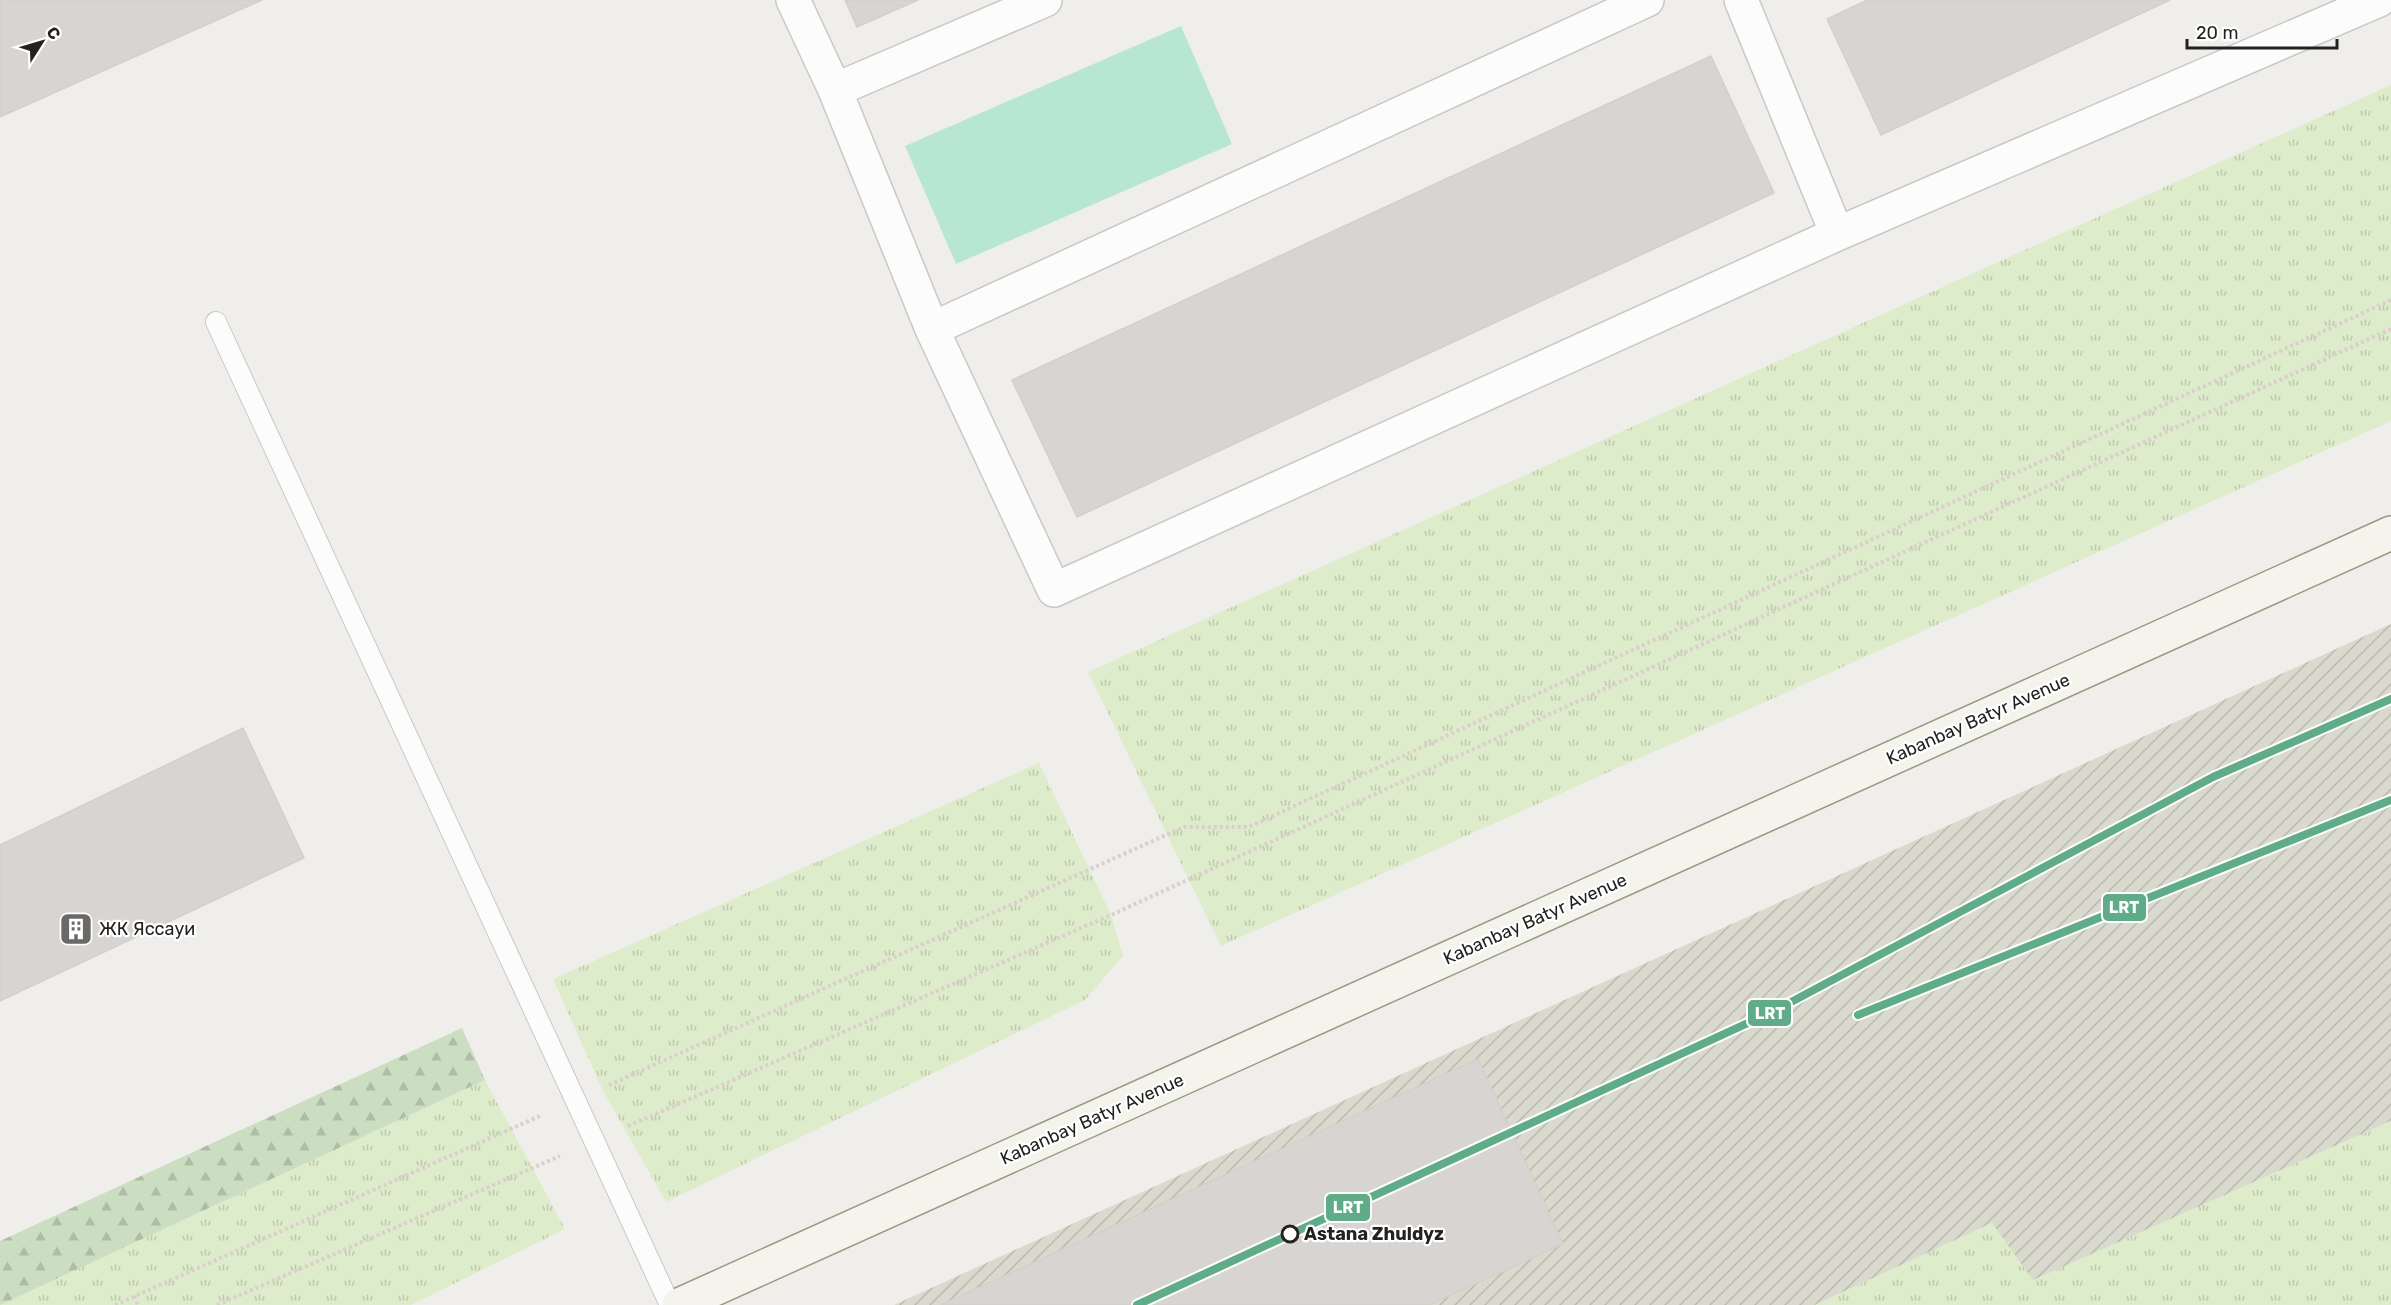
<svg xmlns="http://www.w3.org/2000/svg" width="2391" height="1305" font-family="Rubik,sans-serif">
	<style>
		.construction { fill: url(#construction-furrows) }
		.grass { fill: url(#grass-tufts) }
		.forest { fill: url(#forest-firs) }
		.pitch { fill: #b7e6d2 }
		.building { fill: #d7d4d2; stroke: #d3d0cc; stroke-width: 1.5 }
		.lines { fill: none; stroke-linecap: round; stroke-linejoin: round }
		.service-casing { stroke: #c9c8c7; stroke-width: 22 }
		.minor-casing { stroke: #c9c8c7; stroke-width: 36 }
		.secondary-casing { stroke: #999a82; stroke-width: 36 }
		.path { stroke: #dccecd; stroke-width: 4; stroke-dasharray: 3 3; stroke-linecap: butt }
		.service { stroke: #fdfcfc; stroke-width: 20 }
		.minor { stroke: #fdfcfc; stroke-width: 33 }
		.secondary { stroke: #f4f4ed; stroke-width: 33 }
		.rail-1-casing { stroke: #fff; stroke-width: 12 }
		.rail-1 { stroke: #60ac88; stroke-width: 8 }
		.stop-dot { fill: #fff; stroke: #222; stroke-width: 3 }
		.labels { text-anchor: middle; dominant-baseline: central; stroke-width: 4.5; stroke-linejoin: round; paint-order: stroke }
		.street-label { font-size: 18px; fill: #222; stroke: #fff }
		.poi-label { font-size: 18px; fill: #222; stroke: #fff; text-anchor: start }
		.stop-label { font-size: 18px; font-weight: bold; fill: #222; stroke: #fff; text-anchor: start }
		.line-badge { stroke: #fff; stroke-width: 2 }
		.badge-label { font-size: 16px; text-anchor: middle; font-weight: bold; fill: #fff }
	</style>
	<defs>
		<pattern id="construction-furrows" width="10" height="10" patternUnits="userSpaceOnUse" patternTransform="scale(1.5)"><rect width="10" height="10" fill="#d9d9cd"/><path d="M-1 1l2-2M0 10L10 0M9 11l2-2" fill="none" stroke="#babab0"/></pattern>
		<pattern id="grass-tufts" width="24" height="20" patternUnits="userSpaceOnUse" patternTransform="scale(1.5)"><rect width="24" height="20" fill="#ddeccb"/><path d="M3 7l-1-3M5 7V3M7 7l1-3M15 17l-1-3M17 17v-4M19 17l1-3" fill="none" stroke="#bdcaae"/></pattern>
		<pattern id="forest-firs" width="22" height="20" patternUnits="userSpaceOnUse" patternTransform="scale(1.5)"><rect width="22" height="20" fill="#cbdec1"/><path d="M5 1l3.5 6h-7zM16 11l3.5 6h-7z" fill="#aebea6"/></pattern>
	</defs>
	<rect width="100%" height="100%" fill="#f0eeeb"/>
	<path class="construction" d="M2391 624V1121L2032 1281 1992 1223 1815 1305H894Z"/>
	<path class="grass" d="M2391 85V421L1221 946 1088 672Z
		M1039 763 1111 915 1123 956 1085 1000 666 1202 602 1089 553 979Z
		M485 1080 565 1229 411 1305H0Z
		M2391 1121V1305H1815L1992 1223 2033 1280Z"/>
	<path class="forest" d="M462 1028 485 1080 0 1305V1241Z"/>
	<path class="pitch" d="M1181 26 1232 144 956 264 905 146Z"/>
	<path class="building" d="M0 0H262L0 117Z
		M845 0H918L857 27Z
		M1867 0H2170L1881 135 1827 19Z
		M1711 56 1774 193 1077 517 1012 380Z
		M243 728 304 858 0 1001V845Z
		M1478 1059 1563 1244 1429 1305H941Z"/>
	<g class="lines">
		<g class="service-casing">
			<path id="service" d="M216 322 670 1305"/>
		</g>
		<g class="minor-casing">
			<path id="minor" d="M793 0 835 90
				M1045 0 835 90 932 329 1054 590 1837 234 2379 0
				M1741 0 1837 234
				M932 329 1647 0"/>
		</g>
		<g class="secondary-casing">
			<path id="secondary" d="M679 1305 2391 533"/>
		</g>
		<path class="path" d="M609 1085 1184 827H1249L2391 300
			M628 1126 1111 915 2391 329
			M134 1296 138 1305
			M115 1305 542 1115
			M217 1305 560 1156"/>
		<use href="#service" class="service"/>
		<use href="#minor" class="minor"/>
		<use href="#secondary" class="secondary"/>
		<g class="rail-1-casing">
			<path id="rail-1" d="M1858 1015 2391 800
				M1137 1305 1776 1010 2213 777 2391 699"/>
		</g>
		<use href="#rail-1" class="rail-1"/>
	</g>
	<defs>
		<g id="building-square" transform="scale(1.725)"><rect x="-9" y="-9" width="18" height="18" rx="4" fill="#6a6968" stroke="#fff"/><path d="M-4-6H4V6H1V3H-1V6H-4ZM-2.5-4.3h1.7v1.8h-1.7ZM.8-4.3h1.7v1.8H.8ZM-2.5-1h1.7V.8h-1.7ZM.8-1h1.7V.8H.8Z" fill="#fff"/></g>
	</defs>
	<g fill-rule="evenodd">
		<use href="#building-square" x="76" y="929"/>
	</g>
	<circle class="stop-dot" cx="1290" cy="1234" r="8"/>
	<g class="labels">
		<g class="street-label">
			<text transform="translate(1978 719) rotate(-24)">Kabanbay Batyr Avenue</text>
			<text transform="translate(1535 919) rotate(-24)">Kabanbay Batyr Avenue</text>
			<text transform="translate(1092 1119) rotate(-24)">Kabanbay Batyr Avenue</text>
		</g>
		<g class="poi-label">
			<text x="99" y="929">ЖК Яссауи</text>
		</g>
		<g class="stop-label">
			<text x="1304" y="1234">Astana Zhuldyz</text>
		</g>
	</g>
	<g class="line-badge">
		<rect x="2102" y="893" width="45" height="29" rx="6" fill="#60ac88"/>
		<rect x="1747" y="999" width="45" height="28" rx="6" fill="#60ac88"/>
		<rect x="1325" y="1193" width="46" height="29" rx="6" fill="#60ac88"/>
	</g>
	<g class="badge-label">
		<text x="2124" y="913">LRT</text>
		<text x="1770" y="1019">LRT</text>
		<text x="1348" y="1213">LRT</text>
	</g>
	<g transform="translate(42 42) rotate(53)" stroke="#ffffff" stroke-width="4.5" paint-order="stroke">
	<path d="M0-4.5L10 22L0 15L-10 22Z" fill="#222222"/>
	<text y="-9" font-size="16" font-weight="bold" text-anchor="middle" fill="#222222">С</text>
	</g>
	<path d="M2187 39v9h150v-9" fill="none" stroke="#222222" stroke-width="3"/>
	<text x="2196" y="39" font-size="18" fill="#222222" stroke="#ffffff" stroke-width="4.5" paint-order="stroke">20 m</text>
</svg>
